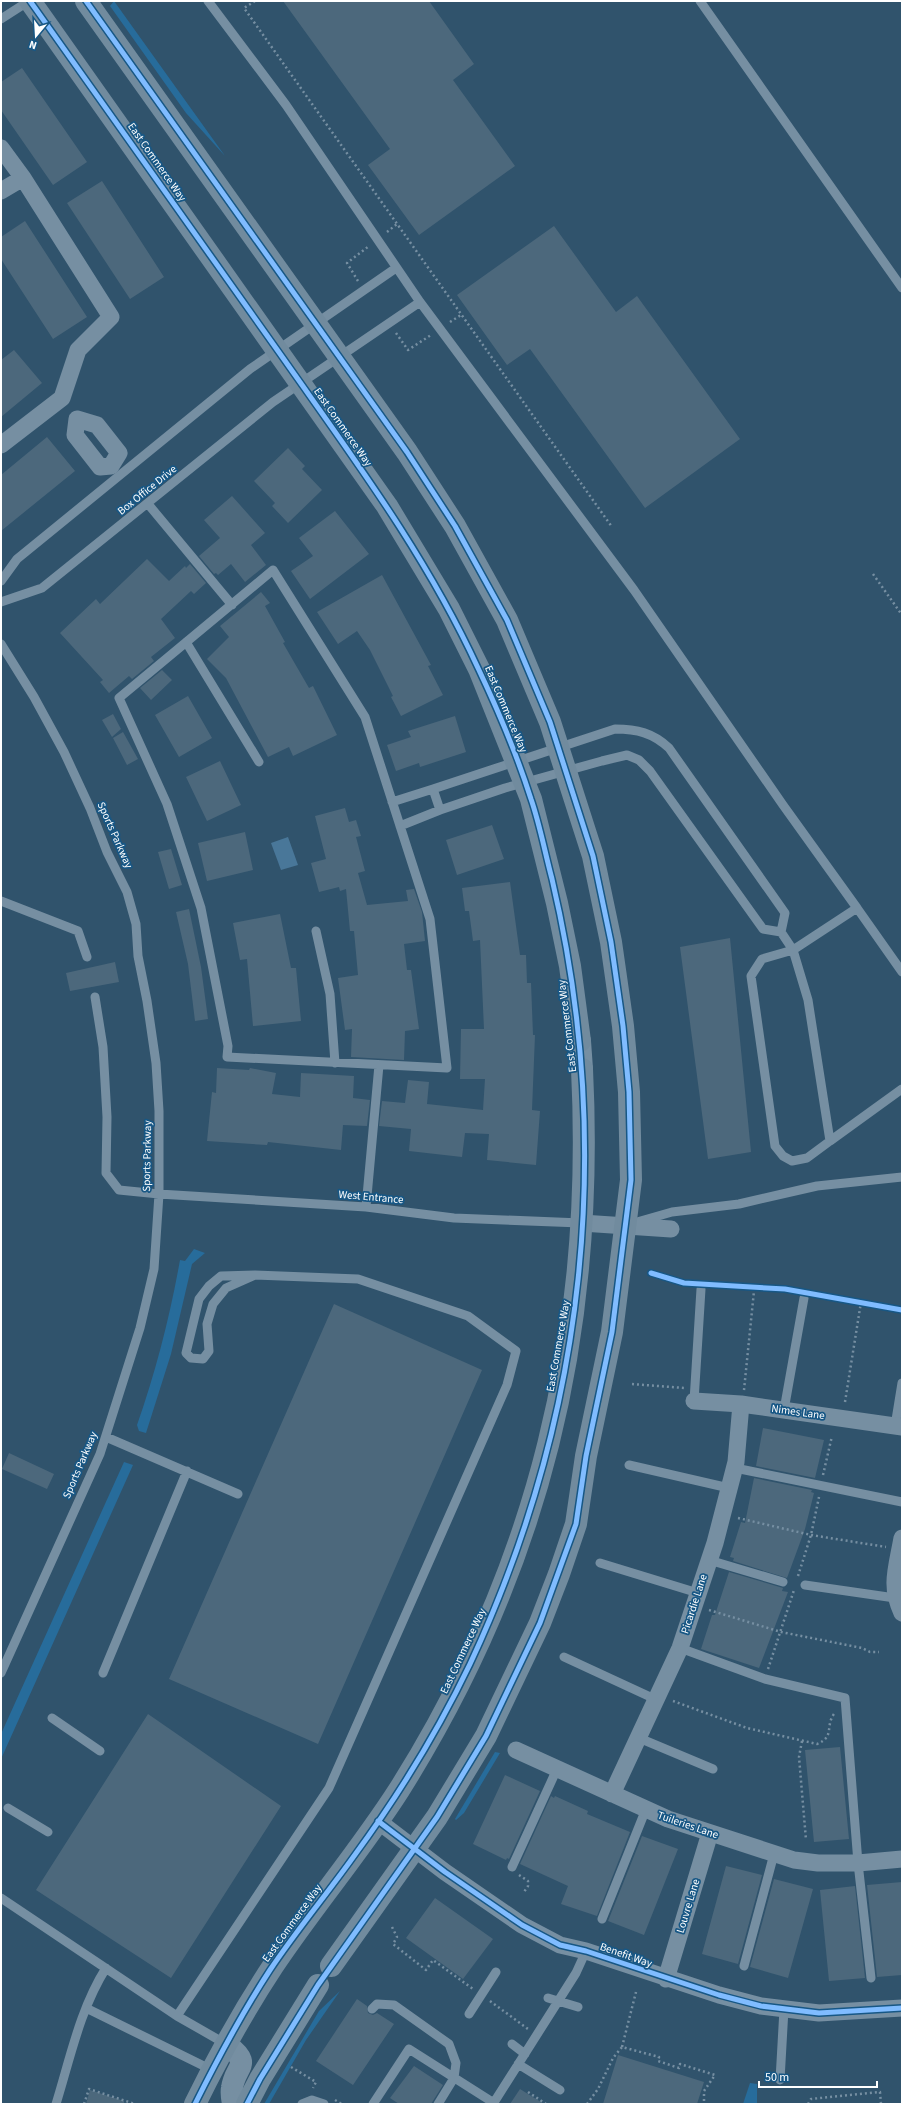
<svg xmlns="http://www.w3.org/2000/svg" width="903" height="2105" font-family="'Source Sans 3',sans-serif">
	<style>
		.green { fill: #276c9b }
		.water { fill: #497799 }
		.building { fill: #4c687c }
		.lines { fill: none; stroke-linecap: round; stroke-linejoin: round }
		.path { stroke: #768fa2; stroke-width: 2.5; stroke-dasharray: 2 3; stroke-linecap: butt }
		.service { stroke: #768fa2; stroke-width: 9 }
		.minor { stroke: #768fa2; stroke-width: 17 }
		.tertiary { stroke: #768fa2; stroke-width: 22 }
		.secondary { stroke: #718b9e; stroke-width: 22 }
		.cycleway-casing { stroke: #175785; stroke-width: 8 }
		.cycleway { stroke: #80bcff; stroke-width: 5 }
		.labels { text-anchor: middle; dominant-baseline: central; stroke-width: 3.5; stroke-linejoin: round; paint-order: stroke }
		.street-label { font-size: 11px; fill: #fff; stroke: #175785 }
	</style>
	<rect width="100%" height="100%" fill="#30536c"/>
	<path class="green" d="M114 1 225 156 186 113 110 6Z
		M194 1249 205 1253 192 1264 171 1354 146 1433 139 1431 137 1425C156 1371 170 1316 180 1260L185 1261Z
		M124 1462 133 1465 1 1759V1734Z
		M495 1752 500 1753 464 1813 456 1820 455 1819Z
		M340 1991 306 2040 269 2104H264L319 2011Z
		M750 2083 757 2084V2104H743Z"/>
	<path class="water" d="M288 837 298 865 281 870 271 843Z"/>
	<path class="building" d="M283 1H429L474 64 453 80 515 166 419 235 368 165 390 149Z
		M22 68 87 162 53 185 1 110V82Z
		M102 181 164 277 130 299 67 203Z
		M25 221 87 317 53 339 1 259V237Z
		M554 226 616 312 637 296 740 439 645 508 530 349 507 365 457 295Z
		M14 350 42 383 1 417V360Z
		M47 437 75 471 1 531V475Z
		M288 448 305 466 302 469 322 490 288 523 272 506 275 503 254 481Z
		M232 496 265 533 251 545 266 565 245 582 231 564 218 575 216 573 214 574 199 556 220 538 204 520Z
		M335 511 369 554 310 599 291 571 313 556 299 538Z
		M147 559 169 581 185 566 186 568 190 564 206 583 194 594 191 591 161 619 175 638 151 657 154 661 132 679 129 676 109 693 100 682 103 680 60 633 96 599 100 604Z
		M382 575 431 665 428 666 443 695 401 716 391 697 393 696 370 650 357 631 338 644 317 612Z
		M261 592 270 603 265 606 285 642 283 643 309 688 313 686 337 735 293 756 289 747 268 757 226 678 207 659 229 637 220 626Z
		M162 670 172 680 151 700 140 688Z
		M188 696 212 738 179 757 155 715Z
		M113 714 121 729 112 737 102 720Z
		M455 716 466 752 420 767 419 763 396 771 387 745 411 737 408 731Z
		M123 732 138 759 127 765 113 738Z
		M220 761 241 805 207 821 186 777Z
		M345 808 349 822 356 820 361 836 356 837 365 871 358 873 367 905 408 901 406 890 414 889 422 912 425 941 404 944 407 970H411L419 1029 405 1031 404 1060 351 1057 352 1029 345 1030 338 978 358 975 354 931H350L346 889 340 891 339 887 319 892 311 863 326 859 315 816Z
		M492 825 504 859 457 875 446 840Z
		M245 832 253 870 207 881 198 843Z
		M171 849 182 885 169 889 158 852Z
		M510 882 520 955H526L527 983H531L533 1035H535L532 1110 540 1111 536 1165 487 1160 489 1134 465 1133 462 1157 409 1151 411 1129 379 1126 382 1101 405 1103 408 1080 429 1082 427 1104 483 1110 485 1079H460L461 1029H484L480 940 473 941 469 911H465L462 888Z
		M189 909 201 967 208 1019 195 1021 188 964 176 912Z
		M280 914 291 968H296L301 1021 253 1026 247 959 240 960 233 923Z
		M730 938 751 1152 708 1159 680 947Z
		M115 962 119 982 70 991 66 973Z
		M217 1068 249 1070 250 1068 276 1073 272 1094 300 1097 301 1073 354 1076 353 1098 370 1100 367 1126 343 1125 341 1150 268 1142 267 1145 207 1141 212 1092 216 1093Z
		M334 1304 482 1370 318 1744 169 1679Z
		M763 1428 824 1440 815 1478 756 1466Z
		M9 1453 54 1474 47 1489 2 1469Z
		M754 1478 812 1490 811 1492 814 1493 805 1529 787 1578 733 1561 734 1558 730 1557 741 1522 745 1523Z
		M729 1572 783 1588 782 1591 788 1592 759 1668 701 1649 712 1615H715Z
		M148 1714 281 1806 171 1978 36 1890Z
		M840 1747 849 1839 814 1842 805 1750Z
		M505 1775 540 1791 509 1859 507 1858 506 1860 473 1844Z
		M551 1796 554 1798 555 1796 588 1811 587 1814 630 1832 597 1916 561 1904 568 1886 520 1864Z
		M642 1836 678 1849 644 1935 608 1921Z
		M726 1866 762 1875 738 1964 702 1954Z
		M774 1879 813 1889 788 1978 750 1967Z
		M902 1882V1975L877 1977 867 1885Z
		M855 1886 865 1978 829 1981 820 1890Z
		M435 1898 493 1939 463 1979 406 1938Z
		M357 1999 367 2006 368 2013 373 2015 377 2013 394 2024 353 2085 316 2061Z
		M618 2055 704 2082 697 2104H603Z
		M414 2066 443 2085 431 2104H399L390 2098Z
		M520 2089 544 2104H510Z
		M90 2090 124 2101V2104H86Z"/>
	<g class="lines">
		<path class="path" d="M255 1 244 8 612 527
			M387 232 397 224
			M358 281 347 263 369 246
			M450 322 461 315
			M396 333 408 350 431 335
			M873 574 902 615
			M632 1384 684 1388
			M744 1390 754 1291
			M845 1402 861 1302
			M823 1475 832 1436
			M738 1518 811 1535 886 1547
			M798 1576 811 1535 819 1497
			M709 1610 781 1632 862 1648 870 1652H879
			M768 1669 794 1590
			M673 1701 747 1728 817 1744C835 1737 825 1726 834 1714
			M802 1741 799 1757 806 1840
			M519 1875 528 1881V1886L524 1892
			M392 1927 397 1937 393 1944 426 1970 433 1960 473 1989
			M490 2001 528 2029
			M622 2047 636 1992
			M291 2067 316 2082 313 2088
			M528 2092 546 2104
			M335 2100 342 2104
			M84 2104 89 2089 135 2104
			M587 2104 598 2089 613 2058 622 2047 659 2057 658 2061 679 2068 680 2064 715 2075 704 2091V2104
			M808 2104 811 2099 880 2092 881 2104"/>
		<path class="service" d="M208 1 286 105 420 302 634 590 783 805 857 908
			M700 1 902 288
			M1 19 29 1
			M148 504 232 605
			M273 570 365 717 430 919 447 1068 227 1057 228 1046 201 908 167 804 119 698Z
			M1 581 17 559 250 369 396 268
			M1 602 42 588 273 402 420 302
			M186 642 259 762
			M1 644 34 697 64 752 90 808 107 852 127 892 136 924 138 956 147 1001 156 1063 159 1111V1194L154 1269 140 1328 100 1454 1 1673
			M392 802 433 789
			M400 826 440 810
			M1 901 78 931 87 957
			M316 931 330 994 335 1063
			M781 932 763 929 650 771 639 760 627 755 602 761 505 788 440 810 433 789 615 729C637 729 653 733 669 748L785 913 781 932 793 950 762 959 751 976 775 1146 783 1156 792 1161 807 1158 830 1141
			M902 972 857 908 793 950 808 1000 830 1141 902 1089
			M95 997 103 1047 107 1117 106 1173 119 1190 159 1194 366 1207 454 1218 581 1223
			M366 1207 379 1065
			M637 1222 672 1212 739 1204 817 1186 902 1177
			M694 1401 701 1289
			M784 1410 804 1298
			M895 1426 902 1383
			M106 1437 238 1494
			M629 1465 729 1488
			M735 1468 902 1502
			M709 1560 783 1582
			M600 1563 698 1593
			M805 1585 895 1598
			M680 1648 765 1679 845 1698 858 1863 871 1978
			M564 1657 657 1700
			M103 1673 187 1471
			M52 1718 100 1751
			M639 1738 713 1769
			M8 1808 48 1832
			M512 1867 557 1769
			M1 1898 177 2016 226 2044
			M602 1919 646 1809
			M744 1966 774 1854
			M548 1998 578 2007
			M86 2008 212 2070
			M372 2009 377 2004 394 2005 449 2044 456 2063 454 2078 438 2104
			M469 2014 496 1972
			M177 2016 329 1788 507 1385 516 1351 468 1316 358 1279 255 1275 221 1276 209 1286 199 1299 186 1353 191 1358 203 1359 209 1351 207 1324 213 1304 226 1288 255 1275
			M512 2044 525 2054
			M518 2064 560 2090
			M780 2080 784 2009
			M56 2104C70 2059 80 2009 106 1968
			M302 2104 312 2100 324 2104
			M373 2104 409 2049 494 2103
			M493 2104 576 1973 586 1951"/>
		<path class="minor" d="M1 148 23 178 111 317 78 350 62 398 1 445
			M1 191 23 178
			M77 419 97 425 119 453 111 466 100 467 75 435Z
			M582 1223 671 1229
			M694 1401 741 1404 902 1427
			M902 1538C897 1567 889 1586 902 1613
			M516 1750 668 1819 794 1860 818 1863H858L902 1859
			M612 1794 680 1648 715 1543 736 1462 741 1404
			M378 1821 445 1872 522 1925 560 1945 586 1951 719 1995 761 2006 819 2013 902 2008
			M666 1979 710 1833"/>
		<path class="tertiary" d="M580 1041 582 1069
			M226 2044C254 2065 235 2065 232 2088 231 2093 232 2099 233 2104"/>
		<path class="secondary" d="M30 1 387 506 449 609 479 669 531 799 557 903 570 966 580 1041
			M86 1 407 452 455 526 507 620 550 722 593 856 611 942 623 1026 629 1092 631 1180 612 1332 586 1456 576 1524 559 1574 540 1623 486 1736 437 1817 331 1966
			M195 2104C218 2057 244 2010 273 1966 313 1906 360 1851 399 1790 540 1566 595 1332 582 1069
			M247 2104 260 2079 318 1985"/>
		<g class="cycleway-casing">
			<path id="cycleway" d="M30 1C115 120 198 239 283 358 354 459 426 555 478 668 498 710 517 755 531 799 540 825 545 853 552 879 615 1146 586 1416 470 1664 438 1731 398 1796 354 1856 327 1894 296 1931 270 1970 242 2013 218 2058 195 2104
				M86 1 407 452 455 526 507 620 550 722 593 856 611 942 623 1026 629 1092 631 1180 612 1332 586 1456 576 1524 540 1623 486 1736 437 1817 318 1985 260 2079 247 2104
				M651 1273 684 1283 785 1289 902 1310
				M378 1821 445 1872 522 1925 560 1945 586 1951 719 1995 761 2006 819 2013 902 2008"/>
		</g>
		<use href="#cycleway" class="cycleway"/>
	</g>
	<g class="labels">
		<g class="street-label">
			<text transform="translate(157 162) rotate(55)">East Commerce Way</text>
			<text transform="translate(343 427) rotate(55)">East Commerce Way</text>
			<text transform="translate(147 490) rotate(-39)">Box Office Drive</text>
			<text transform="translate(506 709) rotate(67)">East Commerce Way</text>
			<text transform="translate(115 835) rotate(66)">Sports Parkway</text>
			<text transform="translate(567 1026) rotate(-97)">East Commerce Way</text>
			<text transform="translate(147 1156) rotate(-89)">Sports Parkway</text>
			<text transform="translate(371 1197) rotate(5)">West Entrance</text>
			<text transform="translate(558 1346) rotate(-80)">East Commerce Way</text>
			<text transform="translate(798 1412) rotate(8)">Nimes Lane</text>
			<text transform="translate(80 1465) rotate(-67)">Sports Parkway</text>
			<text transform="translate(694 1604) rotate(-72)">Picardie Lane</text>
			<text transform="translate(463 1651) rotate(-65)">East Commerce Way</text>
			<text transform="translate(688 1825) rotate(19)">Tuileries Lane</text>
			<text transform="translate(688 1906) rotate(-73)">Louvre Lane</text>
			<text transform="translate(292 1923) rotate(-54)">East Commerce Way</text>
			<text transform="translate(626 1955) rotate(19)">Benefit Way</text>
		</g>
	</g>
	<rect width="903" height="2105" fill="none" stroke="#ffffff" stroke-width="4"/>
	<g transform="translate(36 36) rotate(198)" stroke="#175785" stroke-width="3" paint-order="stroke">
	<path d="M0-3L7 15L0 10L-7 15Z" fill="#ffffff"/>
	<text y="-6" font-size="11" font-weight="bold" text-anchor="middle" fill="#ffffff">N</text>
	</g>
	<path d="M759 2081v6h118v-6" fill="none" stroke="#ffffff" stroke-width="2"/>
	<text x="765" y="2081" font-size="12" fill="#ffffff" stroke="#175785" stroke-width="3" paint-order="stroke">50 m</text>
</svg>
